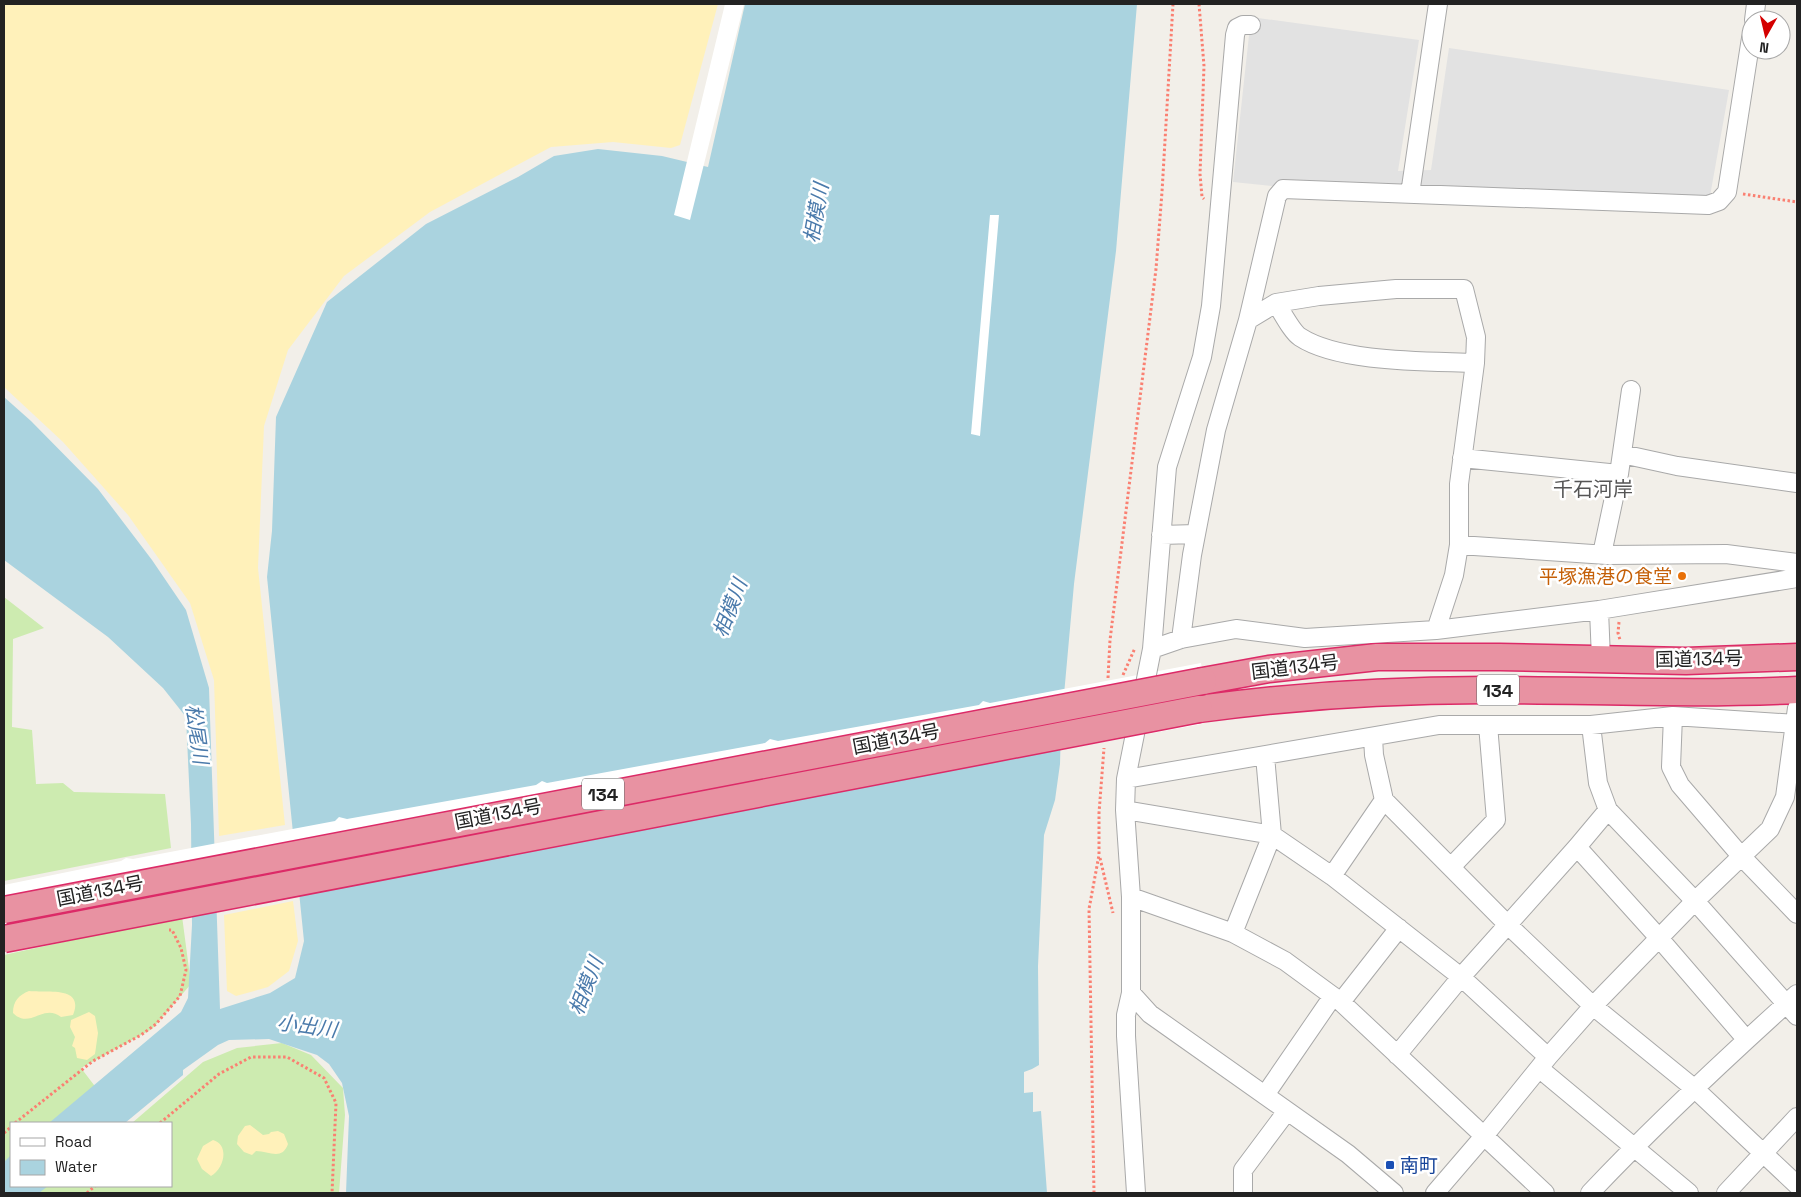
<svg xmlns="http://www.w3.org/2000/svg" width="1801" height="1197" font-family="'Space Grotesk','Noto Sans JP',sans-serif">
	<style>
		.grass { fill: #cdebb0 }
		.sand { fill: #fff1ba }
		.parking { fill: #e2e2e2 }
		.water { fill: #aad3df }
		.pier { fill: #fff }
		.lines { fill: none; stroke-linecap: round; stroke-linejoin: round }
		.minor-casing { stroke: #a9a9a9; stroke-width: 20 }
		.highway-casing { stroke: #dc2a67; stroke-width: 29 }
		.path { stroke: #fa8072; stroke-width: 3; stroke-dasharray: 2.5 2.5; stroke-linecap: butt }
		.minor { stroke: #fff; stroke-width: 18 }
		.highway { stroke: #e892a2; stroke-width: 26 }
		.highway-bridge-casing { stroke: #dc2a67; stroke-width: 29; stroke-linecap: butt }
		.highway-bridge { stroke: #e892a2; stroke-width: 26 }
		.food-dot { fill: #e8710a; stroke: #fff; stroke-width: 2 }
		.transit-dot { fill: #1a4fb4; stroke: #fff; stroke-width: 2 }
		.labels { text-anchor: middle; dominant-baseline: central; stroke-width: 5; stroke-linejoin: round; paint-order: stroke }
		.shield { fill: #fff; stroke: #646464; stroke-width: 1 }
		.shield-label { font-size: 18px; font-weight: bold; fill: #222 }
		.food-label { font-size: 19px; fill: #c56008; stroke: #fff; text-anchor: end }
		.street-label { font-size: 19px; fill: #222; stroke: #fff }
		.transit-label { font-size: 19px; fill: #164399; stroke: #fff; text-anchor: start }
		.water-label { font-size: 20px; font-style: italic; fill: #4a7aab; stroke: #fff }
		.neighbourhood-label { font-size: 20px; fill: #555; stroke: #fff }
	</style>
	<rect width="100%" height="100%" fill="#f2efe9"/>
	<path class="grass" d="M4 597 44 628 13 639 12 727 32 730 36 784 63 783 74 792 165 794 171 848 4 881Z
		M182 916 191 984 152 1029 81 1068 123 1123H11V1186H171V1123H132L203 1062 237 1048 282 1043 311 1055 343 1088 345 1115 339 1193H4V955Z"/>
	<path class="sand" d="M4 4H718L680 145 671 148 613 142 551 147 430 212 344 276 288 350 264 426 258 568 285 825 219 836 214 680 190 603 128 515 63 442 4 387Z
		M293 901 298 941 289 971 268 987 236 996 227 991 224 915Z
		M29 991C46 993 85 985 73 1015L61 1017C43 1003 30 1030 13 1013 13 1001 19 995 29 991Z
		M89 1012 95 1016 98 1033 95 1054 87 1060 77 1058 75 1048 72 1046 75 1037 70 1027 71 1020Z
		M250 1125 263 1135 269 1134 271 1132 278 1131 284 1134 288 1144C282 1161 269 1151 256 1151L252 1155 244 1152 237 1144 238 1136 245 1126Z
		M213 1140C230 1145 224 1169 211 1176L202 1169 197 1159 203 1146Z"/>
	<path class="parking" d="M1251 17 1419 40 1398 171 1431 170 1449 48 1729 90 1710 196 1411 187 1272 186 1233 182Z"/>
	<path class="water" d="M745 4H1137L1116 251 1074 584 1061 728 1060 764 1055 800 1044 835 1038 966 1039 1065 1032 1069 1024 1072V1093L1033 1092V1112L1041 1111 1047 1193H346L349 1116 342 1083 329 1064 317 1055 269 1039 229 1040 218 1045 183 1070V1075L125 1123H49L181 1012 188 998 192 925 191 824 186 717 163 688 108 637 4 560V397L31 421 98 489 152 560 186 610 209 688 220 1009 270 993 295 978 304 941 267 577 272 531 276 417 327 302 426 224 518 177 554 156 598 149 662 156 708 167Z
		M11 1155V1186H48L39 1193H4V1162Z"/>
	<path class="pier" d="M725 4H744L690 220 674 215Z
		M990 215H999L980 436 971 434Z
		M1201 663 1206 694 1196 697 1202 724 353 879 4 946V885L121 861 126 858 133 859 335 821 339 817 347 819 536 785 542 781 547 783 765 743 770 739 778 741 979 705 983 701 990 703Z"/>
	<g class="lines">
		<g class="minor-casing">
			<path id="minor" d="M1754 20 1756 4
				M1410 194 1438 4
				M1276 303C1282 312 1292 332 1300 337 1340 363 1427 361 1475 363
				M1248 320 1276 303 1319 296 1396 289H1464L1476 337 1475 363 1459 484V545L1454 575 1436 630
				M1622 454 1677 466 1797 483
				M1462 458 1619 474
				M1161 535 1196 534
				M1459 545 1607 555 1726 554 1797 563
				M1602 554 1619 474 1631 390
				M1181 639 1192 555 1216 430 1248 320 1277 196 1283 189 1708 205 1719 201 1727 192 1751 38
				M1152 649 1181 639 1236 629 1305 638 1436 630 1599 610
				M1601 659 1599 610 1797 578
				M1673 716 1671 767 1680 785 1741 856 1797 914
				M1591 725 1598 783 1608 810 1695 901 1797 1016
				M1373 737 1374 755 1384 800 1507 924 1593 1006 1695 1089 1797 1185
				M1126 779 1439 725H1591L1673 716 1797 724
				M1125 810 1272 835 1332 876 1461 977 1548 1057
				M1577 847 1659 938 1746 1039
				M1451 867 1496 820 1488 725
				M1332 876 1384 800
				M1131 897 1233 933 1285 961 1341 1002 1545 1193
				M1233 933 1272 835 1265 756
				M1131 993 1150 1014 1348 1154 1394 1193
				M1341 1002 1399 928
				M1397 1055 1461 977 1577 847 1608 810
				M1540 1069 1689 1193
				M1265 1095 1333 996
				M1136 1193 1126 1036V1015L1131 993V897L1125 810 1126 779 1152 649 1167 467 1202 357 1211 306 1235 35 1237 28 1243 25H1251
				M1243 1193V1170L1287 1111
				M1435 1193 1484 1136 1548 1057 1593 1006 1695 901 1770 829 1785 797 1797 708
				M1590 1193C1655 1124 1726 1058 1797 994
				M1726 1193 1797 1117"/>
		</g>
		<g class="highway-casing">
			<path id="highway" d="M1203 681 1269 669 1377 657H1500L1686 661 1797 657
				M1199 709C1294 696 1390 690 1486 690 1590 690 1694 695 1797 690"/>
		</g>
		<path class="path" d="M1199 4 1204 66 1200 174 1202 197 1204 199
			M1743 194 1797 202
			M1619 622 1618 633 1620 640
			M1123 675 1135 648
			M1108 678 1110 640 1156 269 1162 192 1173 4
			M1100 858 1113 913
			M15 1123 93 1061 141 1035 156 1024 180 996 186 970 181 948 172 930H169
			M160 1123 219 1074 251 1057H287L324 1078 336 1103 332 1193
			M4 1133 11 1127
			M87 1193 95 1186
			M1094 1193 1089 909 1099 855V813L1104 748"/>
		<use href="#minor" class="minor"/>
		<use href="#highway" class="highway"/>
		<g class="highway-bridge-casing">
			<path id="highway-bridge" d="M4 910 1203 681
				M4 939 1199 709"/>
		</g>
		<use href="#highway-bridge" class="highway-bridge"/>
	</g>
	<circle class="food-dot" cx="1682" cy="576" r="5"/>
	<rect class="transit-dot" x="1385" y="1160" width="10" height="10" rx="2.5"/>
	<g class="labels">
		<g class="shield">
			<rect x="1477" y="674.5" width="42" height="31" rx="4"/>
			<rect x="582" y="778.5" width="42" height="31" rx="4"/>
		</g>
		<g class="shield-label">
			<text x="1498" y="690">134</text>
			<text x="603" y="794">134</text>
		</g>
		<g class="food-label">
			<text x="1672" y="576">平塚漁港の食堂</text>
		</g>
		<g class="street-label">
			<text transform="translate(1699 659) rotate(-1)">国道134号</text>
			<text transform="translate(1295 667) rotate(-7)">国道134号</text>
			<text transform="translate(896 739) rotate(-11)">国道134号</text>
			<text transform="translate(498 814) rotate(-11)">国道134号</text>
			<text transform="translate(100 891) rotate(-11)">国道134号</text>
		</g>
		<g class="transit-label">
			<text x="1400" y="1165">南町</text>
		</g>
		<g class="water-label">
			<text transform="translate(816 213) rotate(-80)">相模川</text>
			<text transform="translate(730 608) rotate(-69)">相模川</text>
			<text transform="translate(197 734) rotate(82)">松尾川</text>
			<text transform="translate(586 986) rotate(-69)">相模川</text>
			<text transform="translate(307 1026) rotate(8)">小出川</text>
		</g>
		<g class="neighbourhood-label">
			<text x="1593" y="489">千石河岸</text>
		</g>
	</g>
	<rect width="1801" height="1197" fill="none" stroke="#222222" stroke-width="10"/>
	<rect x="10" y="1122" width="162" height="65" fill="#ffffff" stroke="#a7a7a7"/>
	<rect x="20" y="1138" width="25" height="8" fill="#ffffff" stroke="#a7a7a7"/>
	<text x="55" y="1147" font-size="15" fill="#222222">Road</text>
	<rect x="20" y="1160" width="25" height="15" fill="#aad3df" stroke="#a7a7a7"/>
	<text x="55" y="1172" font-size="15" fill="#222222">Water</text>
	<g transform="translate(1766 35) rotate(188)"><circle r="24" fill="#ffffff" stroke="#a7a7a7"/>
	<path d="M0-4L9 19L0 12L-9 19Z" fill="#d40000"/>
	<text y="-8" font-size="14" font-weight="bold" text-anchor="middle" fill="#222222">N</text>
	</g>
</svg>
